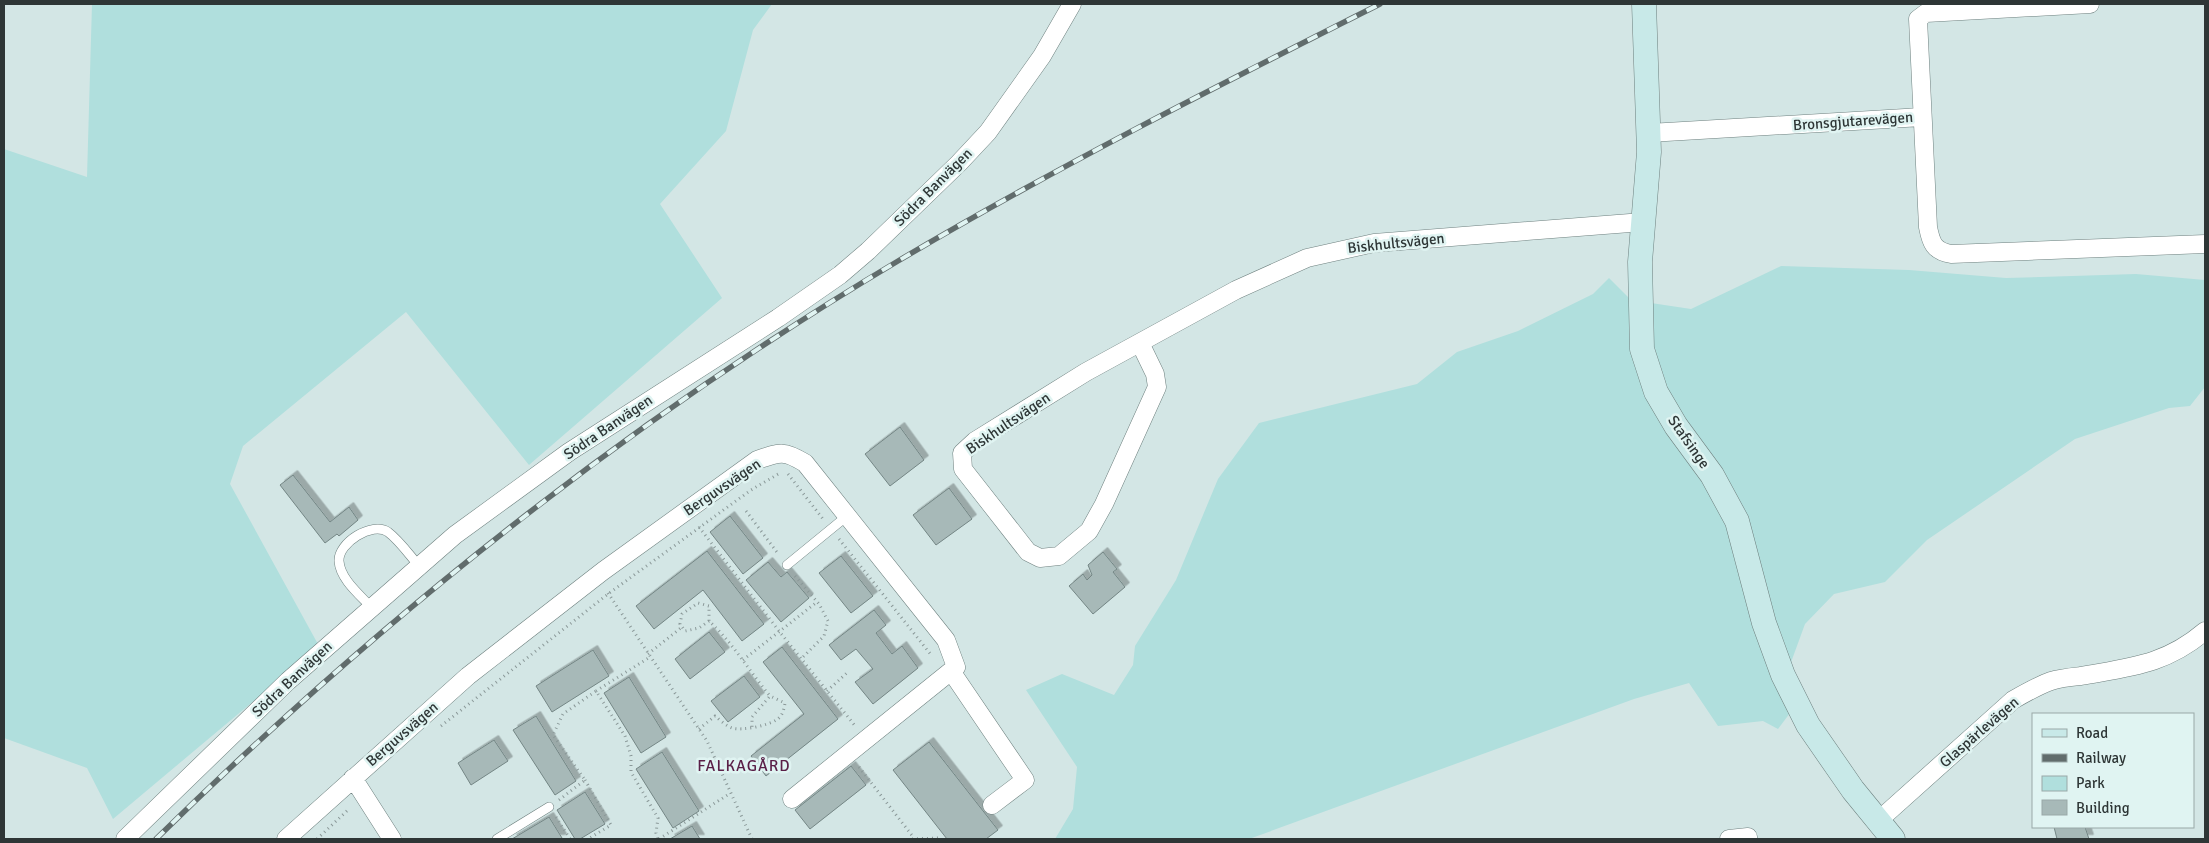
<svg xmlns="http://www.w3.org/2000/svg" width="2209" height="843" font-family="Signika,sans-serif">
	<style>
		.green { fill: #b0dfdd }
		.building { fill: #a7b9b8; stroke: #748685; filter: url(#shadow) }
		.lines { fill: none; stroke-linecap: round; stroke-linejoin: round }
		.lane-casing { stroke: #6e807f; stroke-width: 10 }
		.street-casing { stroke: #6e807f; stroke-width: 19 }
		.secondary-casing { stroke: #6e807f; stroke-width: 25 }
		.path { stroke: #8a9898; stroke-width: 3; stroke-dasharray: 1 4; stroke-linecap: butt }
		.lane { stroke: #fff; stroke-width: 9 }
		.street { stroke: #fff; stroke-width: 18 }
		.secondary { stroke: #c8e9e8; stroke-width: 24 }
		.rail-casing { stroke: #616c6c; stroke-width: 5.5 }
		.rail { stroke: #e0f4f2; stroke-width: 4; stroke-dasharray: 11; stroke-linecap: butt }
		.labels { text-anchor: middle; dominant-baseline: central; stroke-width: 5; stroke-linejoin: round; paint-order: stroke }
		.street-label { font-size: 15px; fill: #2e3636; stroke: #e0f4f2 }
		.neighbourhood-label { font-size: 16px; letter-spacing: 1px; fill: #5a1f47; stroke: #e0f4f2 }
	</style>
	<defs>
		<filter id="shadow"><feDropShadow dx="4.5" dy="-4.5" stdDeviation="0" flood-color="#0004"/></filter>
	</defs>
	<rect width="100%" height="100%" fill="#d3e6e5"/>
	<path class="green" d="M92 4H772L753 30 726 131 660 204 722 298 529 465 406 312 243 446 230 484 319 646 113 819 87 768 4 738V149L87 177Z
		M1781 266 1909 270 2006 278 2136 274 2205 280V387L2190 406 2169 408 2075 439 1927 540 1885 582 1834 594 1805 624 1790 665V713L1778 729 1763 721 1718 726 1689 683 1634 699 1249 839H1055L1073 809 1077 767 1026 690 1062 674 1114 695 1133 665 1135 646 1176 580 1218 479 1259 423 1417 384 1457 352 1518 331 1593 294 1609 278 1631 300 1691 309Z"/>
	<path class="building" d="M900 427 924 460 890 486 865 454Z
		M293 475 330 522 349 507 358 520 339 536 337 534 325 543 280 485Z
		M949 488 972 519 936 545 913 515Z
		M730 516 763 558 743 574 710 532Z
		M707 551 764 624 742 641 703 590 654 629 636 606Z
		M1103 552 1117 569 1113 572 1125 587 1093 614 1069 586 1083 574 1087 580 1092 575 1088 565Z
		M841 556 873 596 851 613 819 573Z
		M768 562 781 577 787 572 809 598 781 622 746 580Z
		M874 610 886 625 876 633 892 654 902 646 918 668 873 704 855 682 873 669 856 649 841 660 829 645Z
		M709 632 725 652 690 679 675 659Z
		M782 647 838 719 766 776 751 756 804 714 763 662Z
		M593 650 609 676 552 712 536 686Z
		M744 676 760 697 728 722 711 701Z
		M629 677 666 737 641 753 604 693Z
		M536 716 576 781 555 795 513 730Z
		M494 740 508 761 471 785 458 763Z
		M929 742 998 830 986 839H947L893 770Z
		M662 752 699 811 673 828 636 769Z
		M851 766 866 785 810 829 795 810Z
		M585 792 605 824 580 839H575L557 810Z
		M549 817 562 838 560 839H512Z
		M692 826 700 839H670Z
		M2054 827H2085L2089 839H2057Z"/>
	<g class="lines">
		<g class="lane-casing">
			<path id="lane" d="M787 565 847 516
				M372 608C360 595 340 579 339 561 338 543 372 521 388 532 400 541 410 556 420 567
				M497 839 549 807"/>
		</g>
		<g class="street-casing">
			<path id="street" d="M2090 4 1926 13 1918 19 1928 227C1931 243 1934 251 1951 254L2205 244
				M1649 133 1922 117
				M1140 343 1155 374 1157 387 1104 504 1089 531 1059 556 1040 558 1028 552 963 469 962 453 975 441 1086 372 1236 290 1307 258 1374 243 1643 222
				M951 671 1025 780 992 805
				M353 778 392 839
				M1878 821 2013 700C2025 693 2037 686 2051 681 2060 678 2071 677 2081 676 2130 667 2165 665 2205 631
				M125 839 288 681 455 535 569 452 778 318 840 275 868 251 959 163 988 132 1042 56 1072 4
				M286 839 468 676 603 571 757 460C780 452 784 450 805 463L946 640 956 667 792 799
				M1729 839 1748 837V839"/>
		</g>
		<g class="secondary-casing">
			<path id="secondary" d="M1644 4 1649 152 1640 262 1642 349 1656 392 1676 426 1712 475 1737 521 1764 623 1783 675 1808 725 1853 790 1893 839"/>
		</g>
		<path class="path" d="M788 474 823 519
			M746 511 779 555
			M699 527 779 631 856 727
			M839 539 932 656
			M795 576 819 604 828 621 824 636 801 659
			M608 593 707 741 752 839
			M709 621 699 628 685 631 680 624 682 614 698 603 709 606V621C733 643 749 671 770 696
			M648 654 682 627
			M743 660 817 602
			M596 691 650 657
			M827 691 849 671
			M441 726 608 594 751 490 780 473
			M699 729 715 716C720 720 726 726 732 728 741 731 767 726 776 720 782 717 784 710 785 703L770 696 752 717V728
			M859 767 914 838
			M585 780 611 825 588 839
			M559 800 585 780 553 735 563 714 596 691 625 736 631 756V772L658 818 656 833 658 839
			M556 817 570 839
			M317 839 349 809
			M659 839 729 794
			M912 839 938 838"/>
		<use href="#lane" class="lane"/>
		<use href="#street" class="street"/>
		<use href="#secondary" class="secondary"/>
		<g class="rail-casing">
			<path id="rail" d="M156 839C379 620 629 421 898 261 1055 168 1217 86 1380 4"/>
		</g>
		<use href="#rail" class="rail"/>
	</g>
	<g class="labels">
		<g class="street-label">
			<text transform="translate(1853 121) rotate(-4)">Bronsgjutarevägen</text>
			<text transform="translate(933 187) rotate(-45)">Södra Banvägen</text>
			<text transform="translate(1396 243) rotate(-6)">Biskhultsvägen</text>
			<text transform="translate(1008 423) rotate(-34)">Biskhultsvägen</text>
			<text transform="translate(608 427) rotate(-34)">Södra Banvägen</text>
			<text transform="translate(1689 442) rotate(55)">Stafsinge</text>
			<text transform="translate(722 487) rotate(-34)">Berguvsvägen</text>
			<text transform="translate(292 679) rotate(-43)">Södra Banvägen</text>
			<text transform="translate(1979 732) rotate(-41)">Glaspärlevägen</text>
			<text transform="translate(402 734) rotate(-41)">Berguvsvägen</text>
		</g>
		<g class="neighbourhood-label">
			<text x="744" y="766">FALKAGÅRD</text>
		</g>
	</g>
	<rect width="2209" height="843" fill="none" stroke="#2e3636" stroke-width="10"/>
	<rect x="2032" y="713" width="162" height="115" fill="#e0f4f2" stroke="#99a8a7"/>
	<rect x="2042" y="729" width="25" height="8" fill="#c8e9e8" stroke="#99a8a7"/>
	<text x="2076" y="738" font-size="15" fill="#2e3636">Road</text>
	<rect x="2042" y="754" width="25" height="8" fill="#616c6c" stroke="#99a8a7"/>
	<text x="2076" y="763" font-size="15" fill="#2e3636">Railway</text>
	<rect x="2042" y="776" width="25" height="15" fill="#b0dfdd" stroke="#99a8a7"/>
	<text x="2076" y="788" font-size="15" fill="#2e3636">Park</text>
	<rect x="2042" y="800" width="25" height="15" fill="#a7b9b8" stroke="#99a8a7"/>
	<text x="2076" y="813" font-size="15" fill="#2e3636">Building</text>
</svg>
